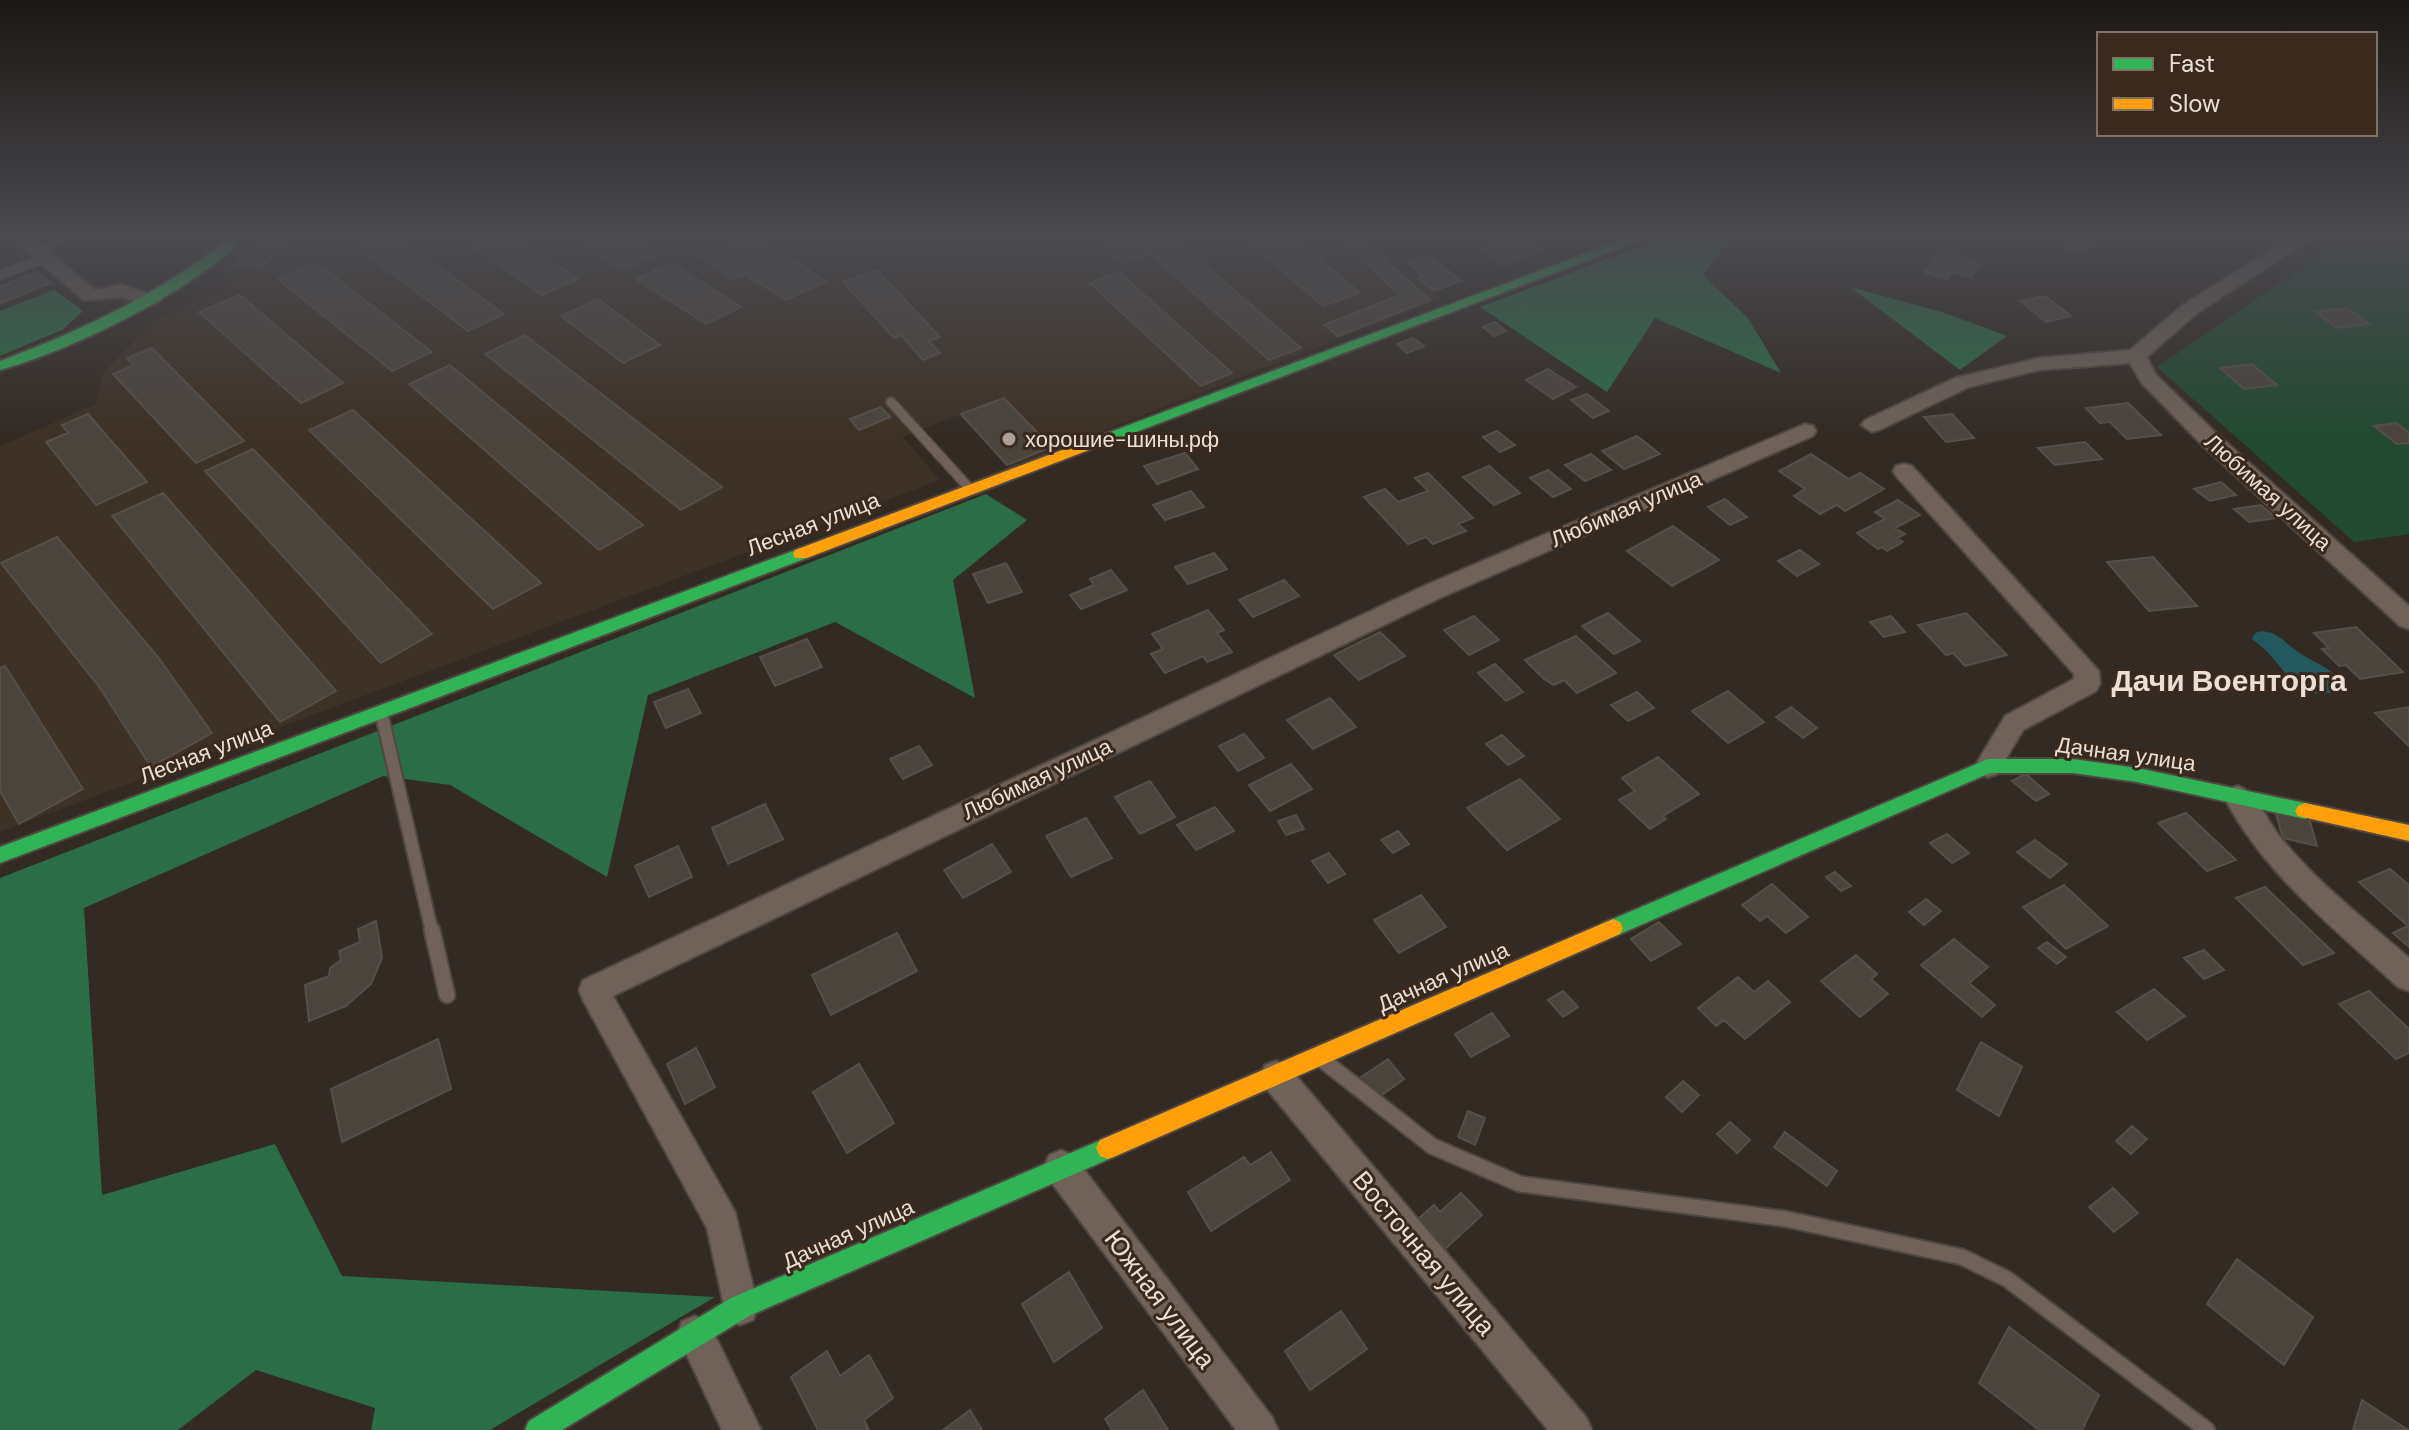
<svg xmlns="http://www.w3.org/2000/svg" width="2409" height="1430" font-family="'DM Sans',sans-serif">
	<style>
		.industrial { fill: #3e3125 }
		.green { fill: #224a31 }
		.forest { fill: #2b6d46 }
		.water { fill: #23585f }
		.building { fill: #4b443d; stroke: #564f48; stroke-width: 2 }
		.lines { fill: none; stroke-linecap: round; stroke-linejoin: round }
		.lane-far2-casing { stroke: #4f4741; stroke-width: 12 }
		.lane-far1-casing { stroke: #4f4741; stroke-width: 16 }
		.lane-casing { stroke: #4f4741; stroke-width: 19 }
		.street-casing { stroke: #4f4741; stroke-width: 4 }
		.fast-casing { stroke: #4f4741; stroke-width: 4 }
		.slow-casing { stroke: #4f4741; stroke-width: 4 }
		.lane-far2 { stroke: #706258; stroke-width: 9 }
		.lane-far1 { stroke: #706258; stroke-width: 12 }
		.lane { stroke: #706258; stroke-width: 15 }
		.street { fill: #706258; fill-rule: evenodd }
		.fast { fill: #30b455; fill-rule: evenodd }
		.slow { fill: #ff9f0a; fill-rule: evenodd }
		.poi-dot { fill: #aaa097; stroke: #3a291c; stroke-width: 3 }
		.labels { text-anchor: middle; dominant-baseline: central; stroke-width: 6; stroke-linejoin: round; paint-order: stroke }
		.poi-label { font-size: 22px; fill: #eadfd6; stroke: #3a291c; text-anchor: start }
		.street-label { font-size: 22px; fill: #eadfd6; stroke: #3a291c }
		.near-street-label { font-size: 26px; fill: #eadfd6; stroke: #3a291c }
		.district-label { font-size: 30px; font-weight: bold; fill: #eadfd6; stroke: #3a291c }
	</style>
	<rect width="100%" height="100%" fill="#332a23"/>
	<path class="industrial" d="M253 237H1369L1440 299 1011 467 958 415 903 437 940 480 0 832V446L96 404 103 373 158 318 234 287 219 271Z"/>
	<path class="green" d="M2347 237H2409V534L2354 542 2157 367Z"/>
	<path class="forest" d="M1666 237H1736L1728 241 1703 275 1748 318 1781 373 1655 318 1607 392 1480 307Z
		M1850 287 1945 313 2007 336 1960 370Z
		M54 290 83 311 62 330 0 356V311Z
		M986 494 1027 520 953 580 975 698 835 622 648 695 607 877 450 785 383 776 84 908 102 1195 275 1144 342 1276 715 1297 490 1430H371L375 1408 256 1370 178 1430H0V878Z"/>
	<path class="water" d="M2262 631C2281 633 2286 645 2301 654 2319 665 2336 671 2350 688 2287 709 2294 668 2252 639L2255 633Z"/>
	<path class="building" d="M265 237H292L262 267 236 265Z
		M381 237H398L504 314 468 331 357 247Z
		M458 237H516L578 279 542 295Z
		M572 237H632L658 254 622 270Z
		M746 237H756L826 281 786 300 744 274 733 279 701 258Z
		M1131 237H1177L1174 238 1301 348 1269 360 1150 254 1121 264 1102 247Z
		M1243 237H1293L1360 293 1323 306Z
		M1359 237 1430 300 1338 336 1324 325 1400 295 1338 237Z
		M1509 237H1521L1541 251 1504 265 1480 248Z
		M2080 237 2095 246 2075 254 2059 245Z
		M1939 251 1980 264 1971 278 1952 272 1947 279 1924 272Z
		M1428 256 1462 281 1434 291 1417 278 1423 276 1407 263Z
		M317 263 432 352 392 371 278 279Z
		M671 263 741 307 706 324 636 279Z
		M877 270 940 337 929 341 940 353 923 360 901 335 894 338 843 282Z
		M37 272 51 283 0 304V286Z
		M1119 272 1232 373 1201 386 1090 283Z
		M240 295 343 383 301 403 199 312Z
		M2045 296 2071 316 2046 322 2020 301Z
		M598 299 660 345 623 363 561 316Z
		M2348 308 2369 324 2336 328 2316 312Z
		M1495 322 1506 331 1494 336 1483 327Z
		M525 335 722 487 681 510 485 354Z
		M1413 338 1424 346 1407 353 1397 344Z
		M152 348 244 441 196 463 113 374 134 365 127 358Z
		M2252 364 2277 385 2244 389 2220 368Z
		M450 365 643 525 599 550 409 384Z
		M1548 369 1576 387 1553 399 1526 380Z
		M1587 394 1609 411 1593 418 1571 400Z
		M1004 398 1051 447 1007 465 961 414Z
		M2128 403 2161 435 2127 439 2110 422 2100 423 2086 408Z
		M881 407 890 417 859 430 850 419Z
		M353 410 541 583 493 609 309 430Z
		M88 414 147 482 96 505 46 442 68 433 62 425Z
		M1952 414 1974 438 1946 442 1924 417Z
		M2397 423 2409 433V443L2397 444 2374 426Z
		M1497 431 1515 445 1500 452 1483 437Z
		M1637 436 1660 454 1624 469 1602 451Z
		M2085 442 2102 459 2055 465 2038 448Z
		M253 449 432 634 381 663 205 471Z
		M1185 453 1198 469 1157 484 1144 466Z
		M1591 454 1611 470 1585 481 1565 465Z
		M1811 454 1849 479 1860 473 1884 489 1845 511 1837 505 1820 514 1794 496 1805 489 1779 471Z
		M1489 466 1520 493 1494 505 1463 477Z
		M1548 470 1571 489 1553 497 1530 478Z
		M1428 473 1473 518 1458 524 1466 531 1433 544 1426 537 1408 544 1364 497 1385 489 1398 502 1428 491 1415 478Z
		M2221 482 2236 495 2210 501 2194 489Z
		M1191 491 1204 507 1165 520 1153 505Z
		M163 493 336 691 280 722 112 516Z
		M1725 499 1747 517 1730 525 1708 507Z
		M1898 500 1920 515 1895 528 1905 534 1897 538 1903 542 1887 551 1882 547 1878 549 1857 533 1885 519 1875 512Z
		M2261 505 2276 518 2249 522 2234 509Z
		M1673 526 1719 560 1672 586 1627 551Z
		M57 537 158 657 212 733 151 767 100 688 1 563Z
		M1800 550 1819 564 1797 576 1778 561Z
		M1214 553 1227 569 1188 584 1175 567Z
		M2153 557 2197 606 2149 611 2107 562Z
		M1006 563 1022 592 988 603 973 574Z
		M1111 570 1127 590 1081 609 1070 595 1094 585 1090 579Z
		M1284 580 1299 596 1253 617 1239 600Z
		M1208 610 1224 630 1217 633 1232 652 1207 662 1203 656 1165 673 1151 654 1163 649 1152 634Z
		M1608 613 1640 641 1614 654 1582 626Z
		M1966 613 2007 655 1965 666 1953 653 1946 655 1918 625Z
		M1474 616 1499 640 1469 655 1444 630Z
		M1891 616 1905 632 1884 637 1870 622Z
		M2356 627 2403 672 2360 679 2346 665 2339 666 2322 649 2329 648 2314 633Z
		M1380 632 1405 656 1359 680 1334 655Z
		M1576 636 1616 673 1577 693 1564 680 1554 685 1544 679 1525 660Z
		M807 639 822 667 775 686 760 657Z
		M1495 664 1523 692 1506 701 1478 673Z
		M5 666 83 789 19 824 0 791V668Z
		M688 689 701 713 666 728 654 702Z
		M1728 691 1764 722 1728 743 1692 711Z
		M1637 692 1654 708 1628 721 1611 705Z
		M1330 698 1356 727 1313 749 1287 720Z
		M1791 707 1817 728 1803 738 1776 717Z
		M2409 707V746L2375 713Z
		M1244 734 1264 758 1238 771 1219 746Z
		M1502 735 1524 756 1508 765 1486 744Z
		M919 746 932 765 903 779 890 759Z
		M1658 757 1699 794 1663 816 1666 819 1650 829 1619 800 1635 791 1622 778Z
		M1291 764 1312 789 1270 811 1249 785Z
		M2026 774 2049 794 2036 801 2012 781Z
		M1520 779 1560 819 1507 850 1467 808Z
		M1150 781 1175 817 1140 834 1115 797Z
		M765 804 783 839 728 864 712 828Z
		M1215 807 1234 831 1196 850 1177 825Z
		M2275 811 2309 818 2317 846 2283 838Z
		M2186 813 2236 860 2207 871 2158 823Z
		M1296 815 1304 829 1286 835 1278 821Z
		M1086 818 1112 858 1071 877 1046 836Z
		M1398 831 1409 844 1393 853 1381 840Z
		M1947 834 1969 853 1952 863 1930 843Z
		M2035 840 2067 864 2050 878 2017 852Z
		M992 844 1011 872 963 898 944 870Z
		M678 846 692 877 649 897 635 866Z
		M1329 853 1345 874 1328 883 1312 861Z
		M2390 869 2409 885V947L2393 933 2408 926 2359 882Z
		M1835 872 1851 886 1841 891 1826 877Z
		M1772 884 1808 917 1786 933 1767 916 1760 921 1742 905Z
		M2064 885 2108 926 2066 949 2023 907Z
		M2265 887 2334 953 2303 965 2236 898Z
		M1421 895 1446 927 1399 953 1374 920Z
		M1926 899 1941 911 1924 925 1909 912Z
		M376 921 382 958 371 984 346 1006 309 1021 305 985 329 976 330 968 341 960 339 951 360 942 358 929Z
		M1659 922 1681 944 1651 961 1631 939Z
		M897 933 917 971 831 1015 812 975Z
		M1954 939 1988 967 1969 983 1995 1005 1982 1017 1921 965Z
		M2047 942 2066 957 2057 964 2038 948Z
		M2204 950 2224 970 2204 979 2184 958Z
		M1856 955 1877 974 1871 979 1888 994 1860 1017 1821 981Z
		M1738 977 1754 992 1768 981 1790 1002 1745 1039 1724 1020 1716 1026 1698 1008Z
		M2154 989 2185 1016 2147 1040 2117 1012Z
		M1563 991 1578 1007 1563 1017 1548 1000Z
		M2369 991 2409 1029V1053L2396 1059 2339 1004Z
		M1492 1013 1509 1036 1471 1057 1455 1034Z
		M438 1039 451 1089 342 1142 331 1089Z
		M1981 1042 2022 1067 1999 1116 1957 1090Z
		M696 1048 715 1087 685 1104 667 1064Z
		M1388 1059 1404 1079 1376 1099 1360 1078Z
		M859 1064 894 1123 847 1153 813 1092Z
		M1683 1081 1699 1095 1682 1112 1666 1097Z
		M1468 1111 1485 1118 1475 1145 1458 1137Z
		M1730 1122 1750 1140 1737 1153 1717 1134Z
		M2132 1126 2147 1139 2131 1154 2116 1141Z
		M1785 1132 1837 1171 1827 1186 1774 1147Z
		M1271 1152 1290 1180 1211 1231 1188 1192 1244 1157 1250 1165Z
		M2113 1188 2138 1213 2114 1232 2089 1207Z
		M1461 1193 1482 1215 1445 1249 1418 1219 1434 1205 1440 1212Z
		M2237 1259 2313 1317 2284 1365 2207 1304Z
		M1069 1272 1102 1328 1054 1362 1022 1304Z
		M1341 1311 1367 1349 1310 1390 1285 1351Z
		M2009 1327 2099 1395 2082 1430H2039L1979 1383Z
		M827 1351 840 1376 869 1355 893 1398 864 1420 869 1430H818L791 1377Z
		M1143 1390 1168 1430H1112L1105 1419Z
		M2362 1400 2408 1430H2353Z
		M970 1410 982 1430H943Z"/>
	<g class="lines">
		<g class="lane-far2-casing">
			<path id="lane-far2" d="M38 253 63 237
				M0 275 45 258
				M891 402 971 490"/>
		</g>
		<g class="lane-far1-casing">
			<path id="lane-far1" d="M381 712 432 932"/>
		</g>
		<g class="lane-casing">
			<path id="lane" d="M432 930 447 995
				M1325 1062 1432 1146 1520 1184 1786 1219 1962 1257 2007 1279 2207 1430"/>
		</g>
		<g class="street-casing">
			<path id="street" d="M10 237H31L95 290 121 285 158 296 161 300 151 306 120 297 84 300Z
				M2292 237H2314L2197 313 2147 357 2156 375 2217 434 2409 606V629L2400 626 2201 444 2141 382 2130 363 2039 370 1969 387 1879 430 1872 432 1861 425 1865 420 1955 378 2039 358 2130 350 2183 305Z
				M1805 424 1813 426 1816 431 1813 436 1442 597 613 996 735 1212 758 1307 753 1320 740 1325 727 1320 707 1228 583 1000 579 990 583 980 1426 585Z
				M1904 464 1912 466 2099 671 2100 684 2096 691 2023 730 1997 774 1988 777 1979 774 1975 766 2005 716 2074 679V674L1896 476 1893 471 1896 466Z
				M2238 786C2258 793 2267 822 2281 838 2317 883 2366 920 2409 958V991L2398 987C2335 929 2264 874 2224 797L2228 789Z
				M1276 1061 1287 1065 1586 1417 1592 1430H1548L1265 1087 1260 1076 1265 1065Z
				M1061 1150 1073 1155 1272 1417 1278 1430H1236L1049 1179 1044 1167 1049 1155Z
				M695 1316 708 1321 761 1430H722L677 1334 682 1321Z"/>
		</g>
		<g class="fast-casing">
			<path id="fast" d="M231 237H245C193 291 73 350 0 370V361C83 330 161 293 231 237Z
				M1630 237H1649L1107 443 1102 445 1095 440 1097 437Z
				M801 548 807 550 809 554 807 558 0 863V847Z
				M1988 759H2073L2137 768 2305 803 2312 806 2315 811 2312 816 2305 819 2137 782 2073 773H1990L1620 934 1613 937 1606 934 1603 928 1606 922Z
				M1108 1137 1116 1140 1120 1148 1116 1156 749 1316 562 1430H525L529 1421 731 1298Z"/>
		</g>
		<g class="slow-casing">
			<path id="slow" d="M1102 435 1109 440 1107 443 807 558H795L793 554 795 550Z
				M2305 803 2409 825V841L2298 816 2295 811 2298 806Z
				M1613 919 1620 922 1623 928 1620 934 1116 1156 1108 1159 1100 1156 1096 1148 1100 1140Z"/>
		</g>
		<use href="#lane-far2" class="lane-far2"/>
		<use href="#lane-far1" class="lane-far1"/>
		<use href="#lane" class="lane"/>
		<use href="#street" class="street"/>
		<use href="#fast" class="fast"/>
		<use href="#slow" class="slow"/>
	</g>
	<linearGradient id="sky" x2="0" y2="1"><stop stop-color="#1c1713"/><stop offset="0.54" stop-color="#4a4a50"/><stop offset="1" stop-color="#4a4a50" stop-opacity="0"/></linearGradient>
	<rect width="2409" height="438" fill="url(#sky)"/>
	<circle class="poi-dot" cx="1009" cy="439" r="8"/>
	<g class="labels">
		<g class="poi-label">
			<text x="1025" y="439">хорошие-шины.рф</text>
		</g>
		<g class="street-label">
			<text transform="translate(2268 492) rotate(42)">Любимая улица</text>
			<text transform="translate(1626 509) rotate(-23)">Любимая улица</text>
			<text transform="translate(813 524) rotate(-21)">Лесная улица</text>
			<text transform="translate(206 752) rotate(-21)">Лесная улица</text>
			<text transform="translate(2126 754) rotate(8)">Дачная улица</text>
			<text transform="translate(1037 779) rotate(-25)">Любимая улица</text>
			<text transform="translate(1443 977) rotate(-24)">Дачная улица</text>
			<text transform="translate(848 1234) rotate(-24)">Дачная улица</text>
		</g>
		<g class="near-street-label">
			<text transform="translate(1424 1253) rotate(50)">Восточная улица</text>
			<text transform="translate(1160 1299) rotate(53)">Южная улица</text>
		</g>
		<g class="district-label">
			<text x="2229" y="680">Дачи Военторга</text>
		</g>
	</g>
	<rect x="2097" y="32" width="280" height="104" fill="#3a291c" stroke="#807266" stroke-width="2"/>
	<rect x="2113" y="58" width="40" height="12" fill="#30b455" stroke="#807266" stroke-width="2"/>
	<text x="2169" y="72" font-size="24" fill="#eadfd6">Fast</text>
	<rect x="2113" y="98" width="40" height="12" fill="#ff9f0a" stroke="#807266" stroke-width="2"/>
	<text x="2169" y="112" font-size="24" fill="#eadfd6">Slow</text>
</svg>
